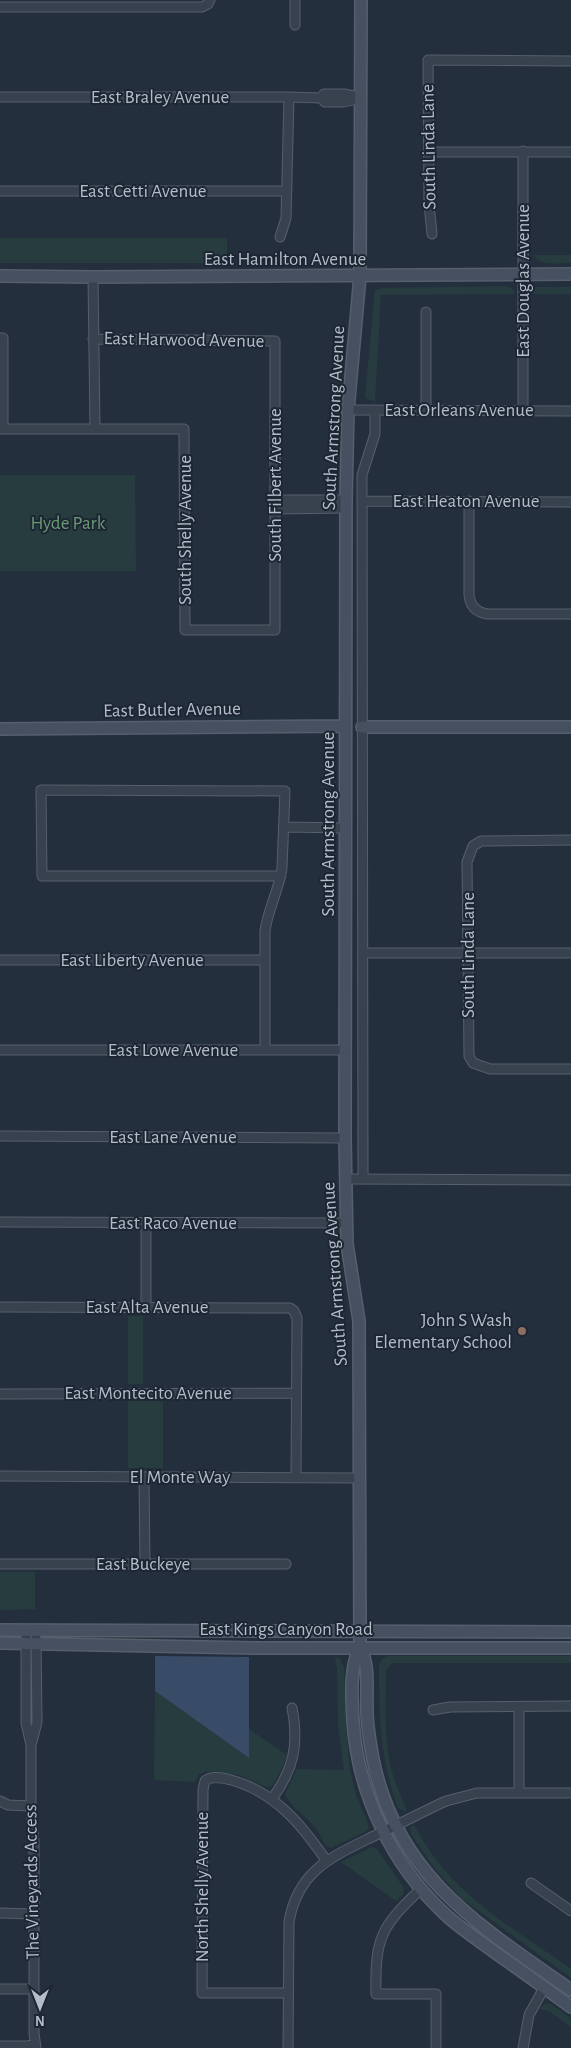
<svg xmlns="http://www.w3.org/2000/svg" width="571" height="2048" font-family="'Alegreya Sans',sans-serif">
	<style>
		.green { fill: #263c3f }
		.water { fill: #394c67 }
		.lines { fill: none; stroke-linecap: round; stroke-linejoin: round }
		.street-casing { stroke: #565f6c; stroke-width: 11 }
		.secondary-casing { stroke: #565f6c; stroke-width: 14 }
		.street { stroke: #38414e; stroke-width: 9 }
		.secondary { stroke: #465061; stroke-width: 11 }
		.education-dot { fill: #8d6e63; stroke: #1d2633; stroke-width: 2 }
		.labels { text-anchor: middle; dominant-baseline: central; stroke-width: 4; stroke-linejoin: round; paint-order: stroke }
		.street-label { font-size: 19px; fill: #b4bcc9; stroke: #1d2633 }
		.park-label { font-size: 19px; fill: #6b9a76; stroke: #1d2633 }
		.poi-label { font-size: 19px; fill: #b4bcc9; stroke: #1d2633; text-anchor: end }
	</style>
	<rect width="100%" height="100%" fill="#242f3e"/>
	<path class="green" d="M0 238H227V263H0Z
		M534 255H571V263C559 263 540 267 534 255Z
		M507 286 513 290 514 294 381 295 375 402 367 399 365 395 375 290 383 288Z
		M536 287H571V294H532Z
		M0 475H135L136 571H0Z
		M128 1316H143V1384H128Z
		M128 1401H163V1468H128Z
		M0 1572H35V1609L0 1610Z
		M388 1656H571V1663H392L386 1670C386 1700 384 1730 389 1759 392 1777 400 1794 407 1810L404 1811 398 1808C380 1761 379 1715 379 1665L382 1659Z
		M335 1657 339 1658 344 1667 346 1725 350 1770 356 1795 368 1823 369 1828 365 1832 331 1848 326 1846C322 1840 319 1832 314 1826 306 1816 287 1804 285 1794L297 1769 344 1770 338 1726 337 1669Z
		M155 1691 249 1758V1729L287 1755 281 1771 272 1786 266 1787 239 1775 209 1771 199 1774 195 1782 154 1780Z
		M414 1825C425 1844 436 1862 452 1878 485 1914 531 1940 571 1969V1978L461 1898 434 1868 411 1834V1827Z
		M372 1847 377 1849 404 1888 403 1894 396 1901 341 1862Z
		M545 2003 551 2004 571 2018V2027L549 2011 540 2009Z"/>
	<path class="water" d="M155 1656 249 1657V1758L155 1691Z"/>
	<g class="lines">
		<g class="street-casing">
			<path id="street" d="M0 7H202L208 4 210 0
				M295 25V0
				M0 97H289L321 98 325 102H344L361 98
				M321 98 324 94H344L358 97
				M429 152H571
				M0 191H287
				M432 234 429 204 428 60 571 61
				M280 237 286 218 289 97
				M93 277 95 429
				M426 312V411
				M0 338H3V429
				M348 410 571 411
				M523 410V151
				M0 429H184L185 630H275V341L93 339
				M275 500H346
				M362 501 571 502
				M469 501V595C470 606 476 612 487 614H571
				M275 509 346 508
				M284 827 345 828
				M571 840 481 841 473 846 467 862 469 1056 473 1063 490 1069H571
				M363 953H571
				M0 960H264
				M0 1050H346
				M265 1050V931C268 909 279 890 282 868L285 791 41 790 42 876H281
				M0 1136 345 1138
				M346 1179 571 1180
				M363 1179 362 475 375 434V410
				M0 1222 346 1223
				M146 1223V1307
				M0 1307 290 1308 294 1311 297 1318 296 1477
				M0 1394 296 1393
				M0 1476 360 1478
				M144 1477 145 1564
				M0 1564H286
				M26 1630V1723L31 1745V1809L34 1841V2033L36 2048
				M433 1710 450 1707 571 1706
				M32 1742 37 1722 36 1638
				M519 1793V1707
				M272 1799C294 1769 299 1744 292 1708
				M0 1801 8 1805 31 1806
				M531 1883 571 1911
				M421 1889C380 1927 375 1939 376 1994H436V2048
				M0 1913 34 1914
				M0 1989H34
				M288 1993H202L203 1789 205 1781C211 1775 223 1778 231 1780 275 1792 301 1824 326 1860
				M0 2046H27L35 2044
				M288 2048 289 1922C298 1868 336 1855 380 1833 402 1823 424 1811 446 1801L477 1793H571
				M523 2048 529 2015 544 1988"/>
		</g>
		<g class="secondary-casing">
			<path id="secondary" d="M361 0 360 276 348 410 346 500 345 1138 347 1244 359 1321 360 1647C370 1666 366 1689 367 1710 367 1726 370 1743 373 1759 396 1876 481 1927 571 1990
				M0 276 93 277 571 274
				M362 727H571
				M0 729 345 726
				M0 1630 571 1632
				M0 1643 253 1648H571
				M360 1647C349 1668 352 1698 353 1721 358 1795 392 1865 446 1915 461 1929 480 1941 497 1954 522 1971 546 1989 571 2007"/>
		</g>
		<use href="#street" class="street"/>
		<use href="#secondary" class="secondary"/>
	</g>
	<circle class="education-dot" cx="522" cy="1331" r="5"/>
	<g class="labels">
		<g class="street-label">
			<text x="160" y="97">East Braley Avenue</text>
			<text transform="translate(429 147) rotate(-91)">South Linda Lane</text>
			<text x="143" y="191">East Cetti Avenue</text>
			<text x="285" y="259">East Hamilton Avenue</text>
			<text transform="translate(523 281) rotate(-90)">East Douglas Avenue</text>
			<text transform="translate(184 340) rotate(1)">East Harwood Avenue</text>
			<text x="459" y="410">East Orleans Avenue</text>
			<text transform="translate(334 418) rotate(-87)">South Armstrong Avenue</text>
			<text transform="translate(275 485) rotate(-90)">South Filbert Avenue</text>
			<text x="466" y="501">East Heaton Avenue</text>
			<text transform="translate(185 530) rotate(-90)">South Shelly Avenue</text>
			<text transform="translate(172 710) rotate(-1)">East Butler Avenue</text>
			<text transform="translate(328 824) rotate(-90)">South Armstrong Avenue</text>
			<text transform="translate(468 955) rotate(-90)">South Linda Lane</text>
			<text x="132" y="960">East Liberty Avenue</text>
			<text x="173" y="1050">East Lowe Avenue</text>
			<text x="173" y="1137">East Lane Avenue</text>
			<text x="173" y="1223">East Raco Avenue</text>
			<text transform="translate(335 1274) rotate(-94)">South Armstrong Avenue</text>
			<text x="147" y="1307">East Alta Avenue</text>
			<text x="148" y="1393">East Montecito Avenue</text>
			<text x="180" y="1477">El Monte Way</text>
			<text x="143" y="1564">East Buckeye</text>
			<text x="286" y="1629">East Kings Canyon Road</text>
			<text transform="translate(32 1882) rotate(-91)">The Vineyards Access</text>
			<text transform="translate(202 1887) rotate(-90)">North Shelly Avenue</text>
		</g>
		<g class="park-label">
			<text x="68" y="523">Hyde Park</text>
		</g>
		<g class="poi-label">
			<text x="512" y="1320">John S Wash<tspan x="512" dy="22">Elementary School</tspan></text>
		</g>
	</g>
	<g transform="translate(40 2008) rotate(180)" stroke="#1d2633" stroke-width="4" paint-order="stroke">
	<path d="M0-4L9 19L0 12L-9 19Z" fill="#b4bcc9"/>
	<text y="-8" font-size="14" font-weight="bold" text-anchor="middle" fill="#b4bcc9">N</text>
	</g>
</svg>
